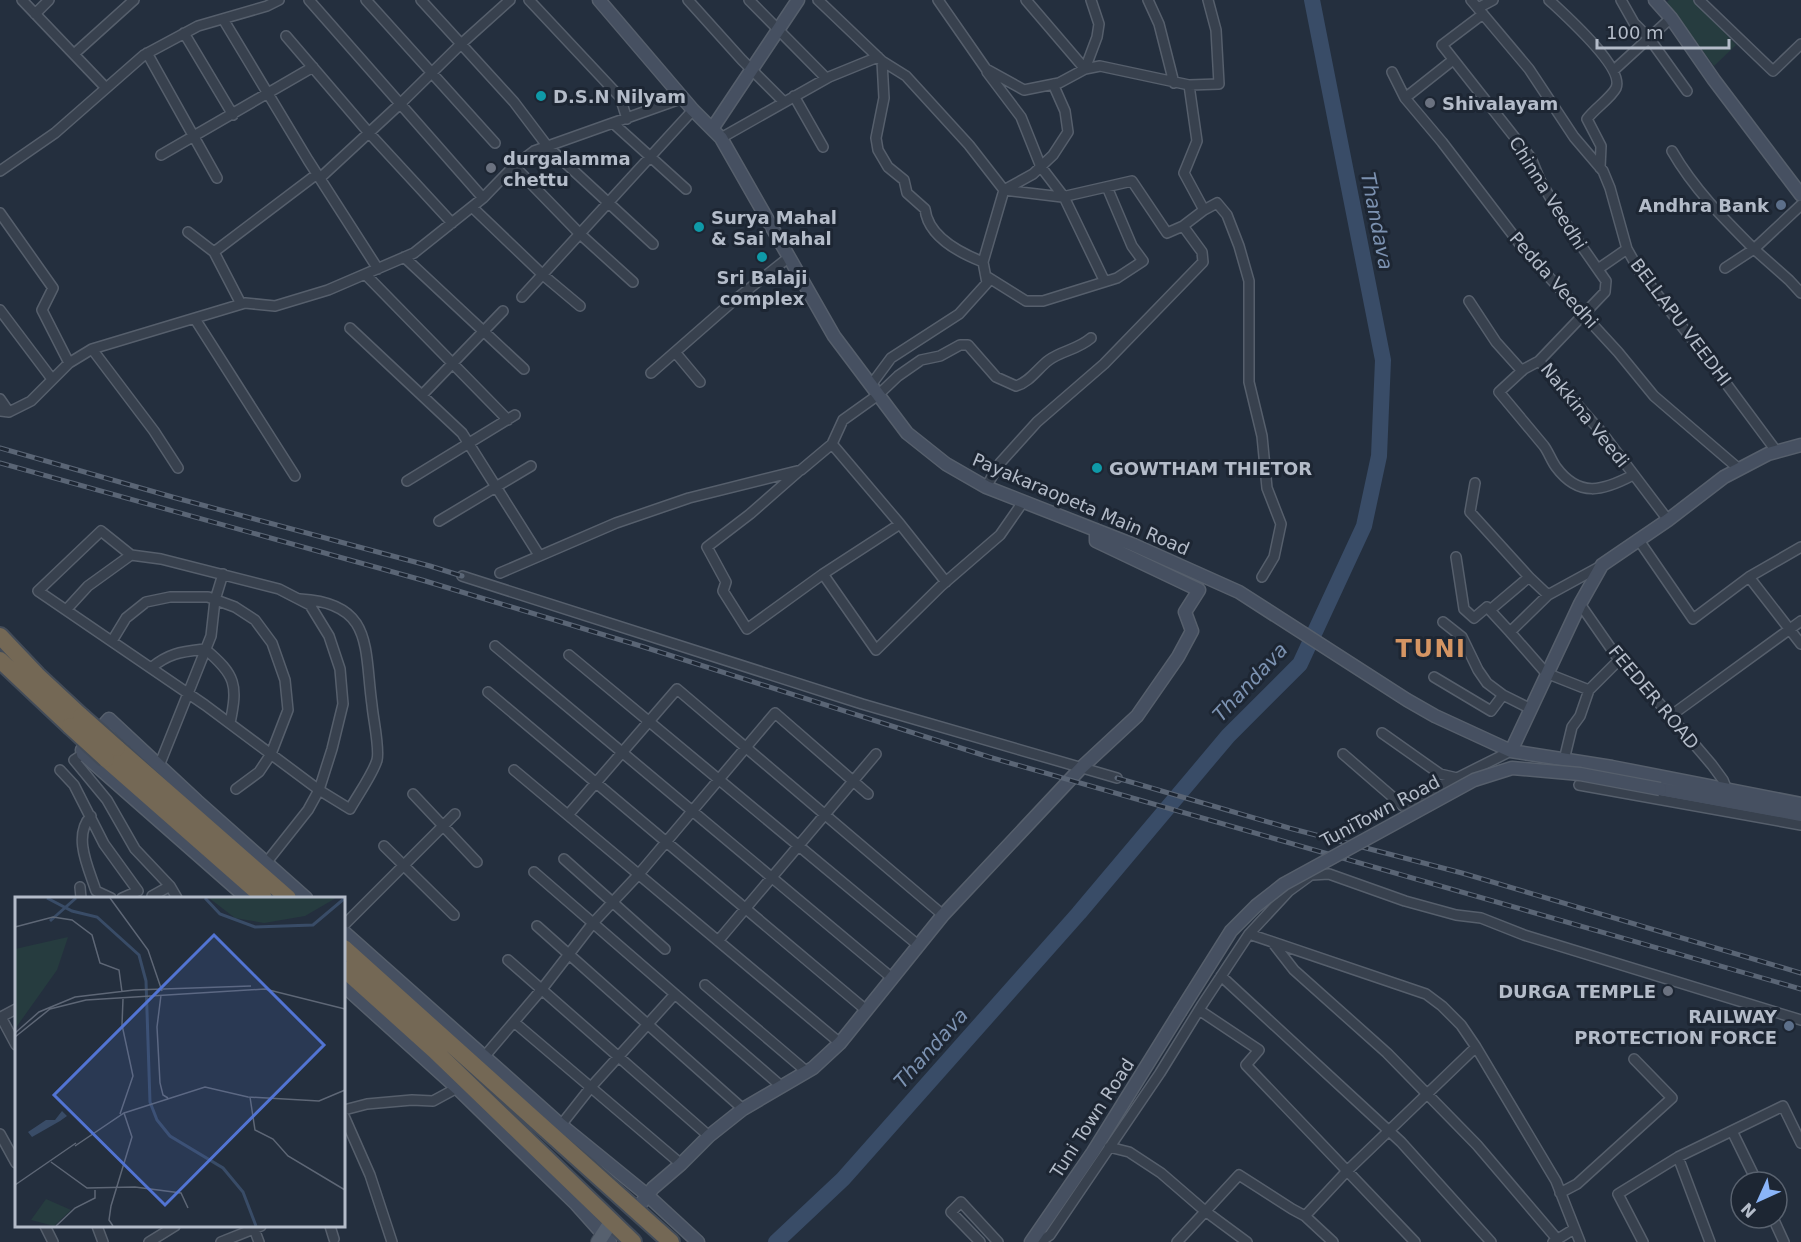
<svg xmlns="http://www.w3.org/2000/svg" width="1801" height="1242" font-family="'DejaVu Sans',sans-serif">
	<style>
		.green { fill: #263c3f }
		.lines { fill: none; stroke-linecap: round; stroke-linejoin: round }
		.river { stroke: #394c67; stroke-width: 16 }
		.street-casing { stroke: #565f6c; stroke-width: 12 }
		.secondary-casing { stroke: #565f6c; stroke-width: 15 }
		.primary-casing { stroke: #414a57; stroke-width: 16 }
		.highway-casing { stroke: #434c59; stroke-width: 20 }
		.street { stroke: #38414e; stroke-width: 9 }
		.secondary { stroke: #465061; stroke-width: 12 }
		.primary { stroke: #56606e; stroke-width: 14 }
		.highway { stroke: #746855; stroke-width: 16 }
		.rail-casing { stroke: #5a6575; stroke-width: 5 }
		.rail { stroke: #1d2633; stroke-width: 3; stroke-dasharray: 9; stroke-linecap: butt }
		.secondary-bridge-casing { stroke: #565f6c; stroke-width: 15; stroke-linecap: butt }
		.highway-bridge-casing { stroke: #434c59; stroke-width: 20; stroke-linecap: butt }
		.secondary-bridge { stroke: #465061; stroke-width: 12 }
		.highway-bridge { stroke: #746855; stroke-width: 16 }
		.culture-dot { fill: #0f9aa8; stroke: #1d2633; stroke-width: 2 }
		.worship-dot { fill: #6b7280; stroke: #1d2633; stroke-width: 2 }
		.service-dot { fill: #5c6f8a; stroke: #1d2633; stroke-width: 2 }
		.labels { text-anchor: middle; dominant-baseline: central; stroke-width: 6; stroke-linejoin: round; paint-order: stroke }
		.poi-label { font-size: 18px; font-weight: bold; fill: #b4bcc9; stroke: #1d2633; text-anchor: start }
		.street-label { font-size: 18px; fill: #b4bcc9; stroke: #1d2633 }
		.water-label { font-size: 20px; font-style: italic; fill: #7c92b1; stroke: #1d2633 }
		.district-label { font-size: 24px; font-weight: bold; letter-spacing: 1.5px; fill: #d59563; stroke: #1d2633 }
		.inset-river { fill: none; stroke: #394c67; stroke-width: 3 }
		.inset-road { fill: none; stroke: #5e6776; stroke-width: 1.5 }
		.view { fill: #5274d3; fill-opacity: 0.15; stroke: #5274d3; stroke-width: 3 }
		.inset-edge { fill: none; stroke: #b4bcc9; stroke-width: 3 }
	</style>
	<rect width="100%" height="100%" fill="#242f3e"/>
	<path class="green" d="M1669 0H1694L1736 45 1714 66 1667 2Z"/>
	<g class="lines">
		<path class="river" d="M776 1242 843 1179 1079 913 1228 736 1300 664 1364 526 1379 456 1383 360 1312 0"/>
		<g class="street-casing">
			<path id="street" d="M22 0 106 88
				M309 0 483 198
				M366 0 495 143
				M421 0 514 102 548 147 653 244
				M529 0 620 97 627 119
				M688 0 742 60 783 101
				M749 0 826 78
				M818 0 882 61 906 76 969 145 1004 190 1033 174 1053 155 1068 132 1065 111 1053 84
				M938 0 986 69 1024 90 1059 83 1085 69 1100 66 1189 85 1197 141 1184 173 1204 210 1183 226
				M1026 0 1085 69
				M1148 0 1159 24 1174 83
				M1471 0 1529 69 1574 137 1603 171 1610 188 1627 249 1640 272 1725 382 1777 452
				M1549 0C1564 14 1625 68 1616 88 1611 98 1594 109 1587 119L1601 146 1600 168
				M1621 0 1634 23 1649 38 1687 91
				M1699 0 1773 71 1801 44
				M1478 8 1493 0
				M35 14 49 0
				M1483 14 1442 45 1531 158 1540 180 1562 218 1606 281 1605 292 1539 361 1603 434 1668 520
				M223 19 308 160 378 269
				M184 33 233 115
				M286 36 369 133 452 223
				M147 53 217 178
				M74 54 134 0
				M882 61 884 98 876 138 878 150 888 167 904 180 907 193 925 209C928 236 960 253 983 262
				M1085 69 1097 37 1099 24 1091 0
				M1614 70 1671 18
				M987 72 1021 117 1041 167 1064 197 1104 280
				M1392 72 1405 98 1442 142 1526 252 1618 352 1654 396 1739 469
				M1189 85 1219 84 1216 30 1208 0
				M794 96 823 147
				M1405 98 1453 60
				M614 124 686 189
				M721 138 829 77 878 57
				M1672 151C1694 189 1723 218 1754 249L1801 205
				M161 155 313 67
				M514 166 580 234 633 282
				M0 171 55 133 144 55 198 26 267 6 279 0
				M320 178 400 104 461 44 510 0
				M472 207 543 275 580 306
				M1204 210 1217 203 1227 215 1239 246 1249 281V382L1262 436 1267 488 1281 524 1274 557 1262 577
				M0 213 53 288 42 310 69 363
				M188 232 214 252
				M404 257 524 369
				M1725 268 1754 249 1789 280 1801 293
				M1598 269 1627 249
				M365 274 508 420
				M986 276 1026 301H1043L1117 278 1143 261 1132 246 1107 187
				M522 297 693 110
				M1469 301 1496 342 1522 371
				M241 304 214 252 317 174
				M0 310 52 379
				M195 319 295 476
				M350 328 462 433 539 555
				M92 349 154 431 178 468
				M675 352 700 382
				M1539 361 1524 369 1499 392C1514 410 1529 428 1544 446 1549 453 1551 460 1556 467 1579 498 1603 491 1633 475
				M651 373 731 303 788 258
				M871 385 891 358 959 314 987 283 983 262 1004 190 1062 197 1132 181 1167 233 1183 226 1202 252 1203 262 1104 364 1037 422 1000 463 986 487
				M422 395 503 311
				M0 399 9 412
				M0 411 9 412 31 401 69 363 92 349 245 303 275 306 328 290 414 253 483 198 514 166 534 151 683 98
				M832 444 900 524 946 582
				M799 471 750 514 707 547 726 582 723 591 747 629 823 574 900 524
				M407 481 515 415
				M439 521 531 466
				M1638 539 1693 619 1749 577
				M1801 547 1749 577 1801 644
				M1456 557 1464 609 1474 618 1487 607 1510 632 1548 595 1529 577 1470 512 1475 483
				M500 573 616 523 689 498 801 470 832 444 843 420 878 395 898 376 921 360 940 356 960 345H968L996 377 1016 386C1030 382 1038 368 1049 360 1063 350 1077 350 1091 338
				M823 574 876 650 941 586 1000 535 1023 502
				M462 576 862 704 1117 778
				M1548 595 1601 566
				M1580 604 1619 660 1648 690 1712 765 1723 780 1727 790
				M66 610 88 586 131 555
				M1490 610 1529 577
				M1510 632 1546 673 1589 690 1580 716 1572 727 1564 760
				M112 641 126 618 146 602 170 597H208L235 607 255 620 272 643 285 680 288 710 271 754 259 772 236 789
				M495 646 892 978
				M569 655 918 945
				M151 668C169 653 181 652 205 649 236 675 238 685 230 723
				M1434 677 1491 711 1503 695 1487 683 1478 670 1462 637 1443 622
				M1589 690 1619 660
				M488 692 866 1010
				M1503 695 1531 709
				M1669 717 1801 621
				M1382 733 1440 774 1457 778 1511 751
				M83 754 74 760 107 800 135 849 170 886 177 898
				M1343 754 1403 806 1457 778
				M159 766 211 636 215 600 223 574
				M60 770 74 785 104 844 138 891 122 898
				M514 770 840 1043
				M1579 785 1801 825
				M413 794 477 862
				M568 815 677 689 943 915
				M91 816C72 836 89 869 96 891L111 898
				M384 846 454 915
				M564 859 665 949
				M266 863 308 810 319 790 205 705 38 591 101 531 131 555 161 559 279 589 310 605 329 636 340 669 343 704 332 749 319 790 350 809C357 796 373 774 377 760 380 749 373 718 372 705 364 648 374 603 300 599
				M534 872 781 1086
				M80 887 81 898
				M154 898 152 896 170 886
				M344 925 455 814
				M537 926 743 1109
				M1249 934 1426 994 1442 1006 1461 1025 1476 1047 1556 1181 1580 1242
				M718 941 876 754
				M1273 943 1294 970 1387 1053 1477 1145 1557 1239
				M508 960 709 1136
				M1221 976 1401 1142 1491 1242
				M705 985 806 1071
				M16 1009 1 1017 16 1045
				M1199 1010 1259 1050 1246 1065 1415 1242
				M514 1022 681 1164
				M484 1057 542 989 593 923 639 874 775 713 868 794
				M344 1110 367 1104 412 1100 433 1101 457 1088
				M344 1116 370 1175 392 1242
				M561 1125 591 1087 675 994
				M1732 1131 1757 1182
				M0 1134 16 1163
				M1109 1147 1129 1152 1161 1173 1205 1211 1247 1242
				M1678 1157 1710 1242
				M1560 1193 1577 1184 1672 1098 1634 1059
				M1305 1216 1347 1171 1476 1047
				M1773 1218 1784 1242
				M45 1226 53 1242
				M97 1226 103 1242
				M253 1226 259 1242
				M330 1226 334 1239
				M149 1242 175 1226
				M221 1242 261 1226
				M980 1242 951 1212 961 1202 998 1242
				M1040 1242 1050 1235 1160 1073 1202 1005 1249 934 1289 891 1311 875 1329 874 1405 901 1456 915 1481 918 1524 935 1801 1020
				M1177 1242 1239 1175 1292 1209 1305 1216 1333 1242
				M1553 1242 1574 1229
				M1643 1242 1618 1194 1678 1157 1783 1106 1801 1143"/>
		</g>
		<g class="secondary-casing">
			<path id="secondary" d="M599 0 693 110 721 138 834 336 907 433 946 464 986 487 1134 545 1239 592 1407 700 1435 716 1511 751 1612 767 1801 804
				M1655 0 1671 18 1714 80 1801 195
				M712 129 798 0
				M1511 751 1580 604 1602 565 1668 520 1724 477 1768 454 1801 445
				M1660 789 1801 815
				M247 898 83 754 82 750 109 719 197 801 306 898
				M344 932 561 1125 647 1195 698 1242
				M344 986 457 1088 576 1204 610 1242
				M636 1210 653 1188 681 1164 709 1136 743 1109 813 1068 840 1043 943 915 1081 768 1137 716 1178 657 1192 631 1185 612 1199 590 1096 541V530
				M1031 1242 1093 1152 1180 1012"/>
		</g>
		<g class="primary-casing">
			<path id="primary" d="M598 1242 611 1222"/>
		</g>
		<g class="highway-casing">
			<path id="highway" d="M0 636 37 675 81 716
				M0 660 70 726
				M117 748 288 898
				M106 759 264 898
				M344 948 671 1242
				M344 969 434 1050 633 1242"/>
		</g>
		<use href="#street" class="street"/>
		<use href="#secondary" class="secondary"/>
		<use href="#primary" class="primary"/>
		<use href="#highway" class="highway"/>
		<g class="rail-casing">
			<path id="rail" d="M0 448 176 498 430 566 462 576
				M0 463 422 580 644 647 989 757 1801 989
				M1117 778 1289 828 1462 873 1801 973"/>
		</g>
		<use href="#rail" class="rail"/>
		<g class="secondary-bridge-casing">
			<path id="secondary-bridge" d="M1180 1012 1231 931 1256 906 1284 884 1474 780 1512 768 1580 774 1660 789"/>
		</g>
		<g class="highway-bridge-casing">
			<path id="highway-bridge" d="M81 716 117 748
				M70 726 106 759"/>
		</g>
		<use href="#secondary-bridge" class="secondary-bridge"/>
		<use href="#highway-bridge" class="highway-bridge"/>
	</g>
	<g class="culture-dot">
		<circle cx="541" cy="96" r="6"/>
		<circle cx="699" cy="227" r="6"/>
		<circle cx="762" cy="257" r="6"/>
		<circle cx="1097" cy="468" r="6"/>
	</g>
	<g class="worship-dot">
		<circle cx="1430" cy="103" r="6"/>
		<circle cx="491" cy="168" r="6"/>
		<circle cx="1668" cy="991" r="6"/>
	</g>
	<g class="service-dot">
		<circle cx="1781" cy="205" r="6"/>
		<circle cx="1789" cy="1026" r="6"/>
	</g>
	<g class="labels">
		<g class="poi-label">
			<text x="553" y="96">D.S.N Nilyam</text>
			<text x="1442" y="103">Shivalayam</text>
			<text x="503" y="158">durgalamma<tspan x="503" dy="21">chettu</tspan></text>
			<text x="1769" y="205" text-anchor="end">Andhra Bank</text>
			<text x="711" y="217">Surya Mahal<tspan x="711" dy="21">&amp; Sai Mahal</tspan></text>
			<text x="762" y="277" text-anchor="middle">Sri Balaji<tspan x="762" dy="21">complex</tspan></text>
			<text x="1109" y="468">GOWTHAM THIETOR</text>
			<text x="1656" y="991" text-anchor="end">DURGA TEMPLE</text>
			<text x="1777" y="1016" text-anchor="end">RAILWAY<tspan x="1777" dy="21">PROTECTION FORCE</tspan></text>
		</g>
		<g class="street-label">
			<text transform="translate(1548 193) rotate(58)">Chinna Veedhi</text>
			<text transform="translate(1554 280) rotate(48)">Pedda Veedhi</text>
			<text transform="translate(1681 322) rotate(53)">BELLAPU VEEDHI</text>
			<text transform="translate(1585 415) rotate(51)">Nakkina Veedi</text>
			<text transform="translate(1081 504) rotate(23)">Payakaraopeta Main Road</text>
			<text transform="translate(1654 697) rotate(50)">FEEDER ROAD</text>
			<text transform="translate(1380 811) rotate(-28)">TuniTown Road</text>
			<text transform="translate(1092 1118) rotate(-57)">Tuni Town Road</text>
		</g>
		<g class="water-label">
			<text transform="translate(1377 221) rotate(79)">Thandava</text>
			<text transform="translate(1250 682) rotate(-47)">Thandava</text>
			<text transform="translate(931 1048) rotate(-48)">Thandava</text>
		</g>
		<g class="district-label">
			<text x="1431" y="649">TUNI</text>
		</g>
	</g>
	<g transform="translate(15 897)">
		<rect width="330" height="330" fill="#242f3e"/>
		<path d="M194 1H321L290 19 249 26 220 21ZM53 40 42 73 0 132V52ZM31 302 56 313 39 329 16 323Z" fill="#263c3f"/>
		<path d="M47 214 52 219 45 224 17 240 13 235 31 223H40Z" fill="#394c67"/>
		<path class="inset-river" d="M32 1 57 14 82 20 124 58 131 84 135 205 142 223 155 239 208 271 228 295 241 329M190 1 205 17 240 30 298 28 330 1M35 24 61 1"/>
		<path class="inset-road" d="M95 1 133 53 147 94M0 30 38 20 57 23 77 38 85 66 104 73 107 95M146 98 142 130 145 186 148 198 153 201M0 136 24 115 60 100 119 93 236 89M0 140 35 112 71 103 250 92 330 112M235 200 240 233 258 242 273 259 330 293M109 216 190 190 233 200 304 204 330 193M105 217 118 179 107 128 108 102M60 249 109 216 117 240 96 309 94 323 98 329M36 265 72 291 120 290 166 296 173 311M0 288 61 246M41 329 60 311 80 301V293"/>
		<path class="view" d="M199 38 309 148 150 308 39 198Z"/>
		<rect width="330" height="330" class="inset-edge"/>
	</g>
	<g transform="translate(1759 1200) rotate(225)"><circle r="28" fill="#1d2633" stroke="#59626f" stroke-width="1.5"/>
	<path d="M0-4.5L10 22L0 15L-10 22Z" fill="#8ab4f8"/>
	<text y="-9" font-size="16" font-weight="bold" text-anchor="middle" fill="#b4bcc9">N</text>
	</g>
	<path d="M1597 39v9h132v-9" fill="none" stroke="#b4bcc9" stroke-width="3"/>
	<text x="1606" y="39" font-size="18" fill="#b4bcc9" stroke="#1d2633" stroke-width="4.5" paint-order="stroke">100 m</text>
</svg>
